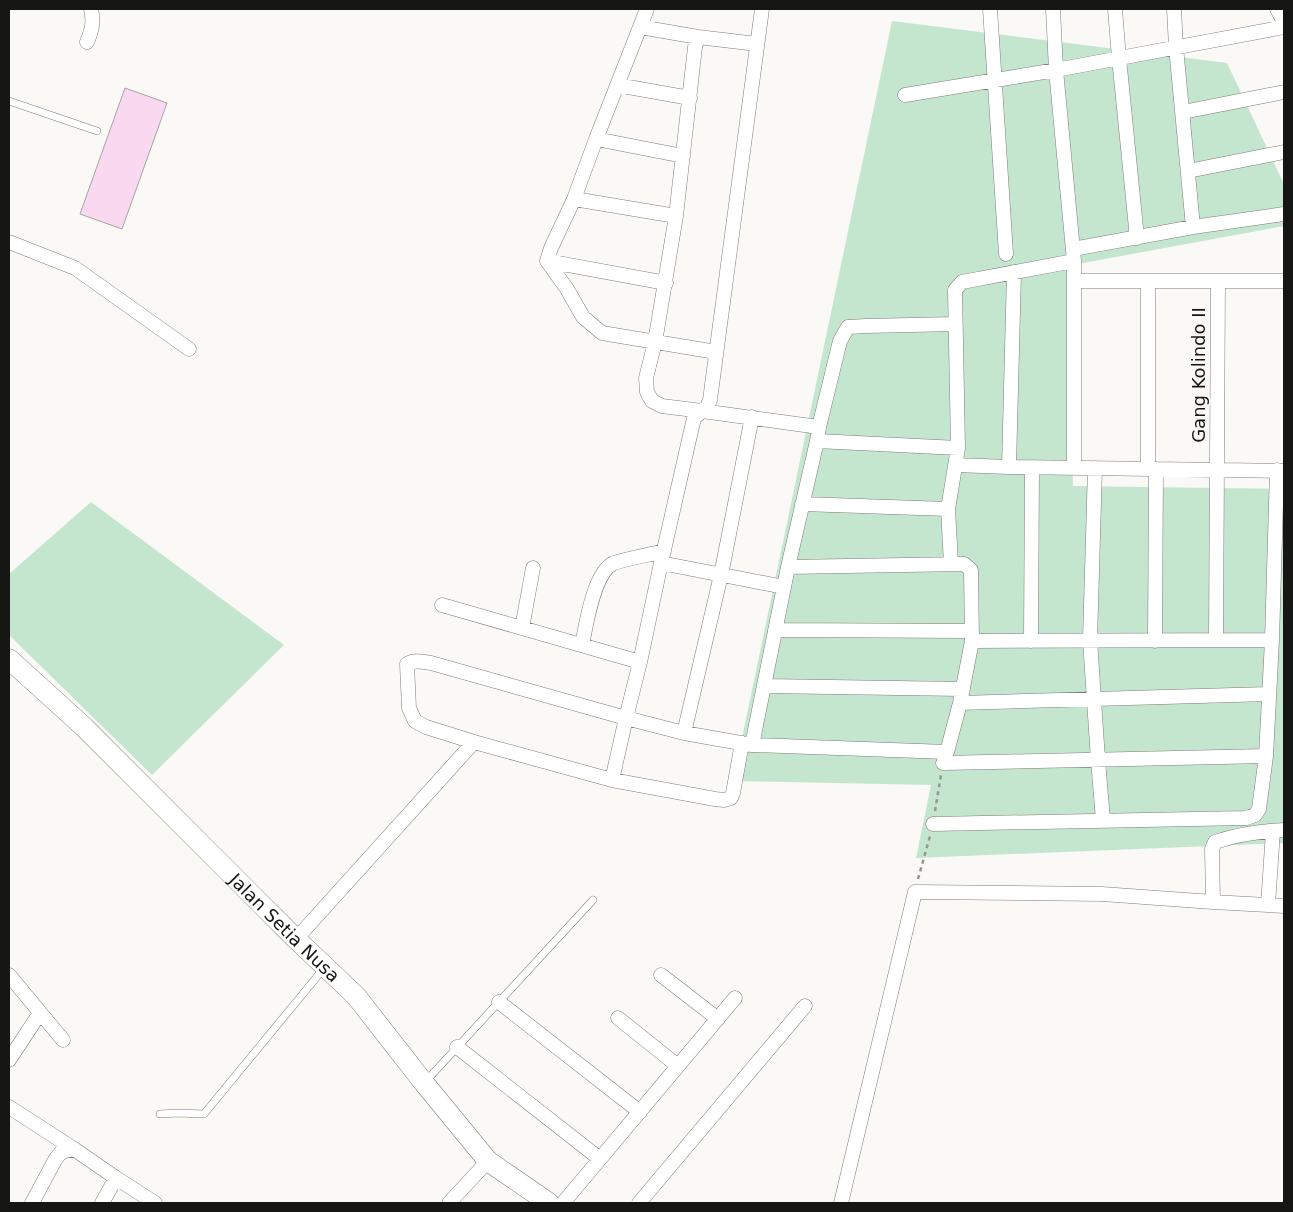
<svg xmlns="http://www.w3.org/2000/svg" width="1293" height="1212" font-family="'DejaVu Sans',sans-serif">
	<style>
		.green { fill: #c5e6ce }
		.building { fill: #fad8ef; stroke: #a6a4a5 }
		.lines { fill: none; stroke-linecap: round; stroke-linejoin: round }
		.lane-casing { stroke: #7d7d7a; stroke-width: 8 }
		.street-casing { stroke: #7d7d7a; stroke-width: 15 }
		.secondary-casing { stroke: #7d7d7a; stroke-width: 21 }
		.path { stroke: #969693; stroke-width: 2.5; stroke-dasharray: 4 4; stroke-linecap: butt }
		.lane { stroke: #fff; stroke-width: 7 }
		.street { stroke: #fff; stroke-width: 14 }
		.secondary { stroke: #fff; stroke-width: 20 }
		.labels { text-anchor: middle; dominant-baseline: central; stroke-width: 4; stroke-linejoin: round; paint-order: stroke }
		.street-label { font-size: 18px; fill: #161615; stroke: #faf9f6 }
	</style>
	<rect width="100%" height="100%" fill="#faf9f6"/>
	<path class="green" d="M892 21 1227 63 1284 184V226L1067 266 1073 486 1284 489V843L916 858 931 785 733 781Z
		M91 502 284 645 152 775 9 635V574Z"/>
	<path class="building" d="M125 88 167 103 122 229 80 214Z"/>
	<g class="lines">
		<g class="lane-casing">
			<path id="lane" d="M9 101 97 131
				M426 1081 593 900
				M160 1114 178 1113 204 1114 325 967"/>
		</g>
		<g class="street-casing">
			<path id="street" d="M647 9 596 139 574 199 551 248 547 261 567 289 583 317 602 333 716 352
				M990 9 1006 254
				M1053 9 1056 70 1074 261V468
				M1115 9 1119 58 1137 238
				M1174 9 1176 47 1193 227
				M1277 9 1284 22
				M640 27 698 37 757 44
				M698 37 695 47 676 216 655 342 646 378 647 392 652 401 662 406 702 411 707 407 710 400 762 9
				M87 42C92 30 94 22 91 9
				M617 85 690 98
				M905 95 1056 70 1284 27
				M1183 112 1284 92
				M596 139 683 156
				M1188 171 1284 152
				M574 199 676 216
				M9 242 75 268 189 349
				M1073 249 1193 227 1284 214
				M547 261 666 283
				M1074 281H1284
				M1148 281V469
				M955 324 866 326 848 327 840 341 819 427 817 441 958 448
				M955 465 1009 467 1284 471
				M1009 467 1014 272
				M1095 468 1090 640 1098 760 1103 820
				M802 504 948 509
				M661 563 784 587
				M951 564 948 509 958 448 955 290 962 282 1074 261
				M442 605 640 662
				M522 628 533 568
				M775 630 972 631
				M1216 640 1218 281
				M972 641 1272 640
				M1031 641 1032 468
				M1155 641 1156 469
				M582 645C586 625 594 571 614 563 629 558 649 555 664 551
				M764 686 963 689
				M960 703 1269 694
				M684 733 721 575 752 417
				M742 743 733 793 731 798 724 800 715 799 612 780 474 742 426 727 415 721 409 708 407 664C415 659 423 662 431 663L626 718 684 733 752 745 788 567 817 441
				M752 745 947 752 960 703 972 641 971 570 964 564 788 567
				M943 763 1266 756
				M612 780 626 718 640 662 661 563 694 418 702 411 819 427
				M933 824 1246 818 1255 815 1259 809 1266 756 1272 640 1277 470
				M1213 902 1212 849 1215 842C1236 835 1262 831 1284 830
				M1268 905 1273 831
				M296 939 474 742
				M9 975 63 1040
				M661 975 718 1019
				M499 1002 640 1112
				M618 1018 678 1066
				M457 1047 600 1159
				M9 1060 40 1013
				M9 1107 74 1149
				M32 1203 55 1160 61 1152 74 1149 116 1178 155 1203
				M102 1203 116 1178
				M449 1203 488 1161
				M563 1203 735 998
				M639 1203 805 1006
				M841 1203 915 892 1102 894 1213 902 1284 906"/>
		</g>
		<g class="secondary-casing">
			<g id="secondary">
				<path id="s1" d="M9 659 84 727 296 939 356 996 424 1083 488 1161 549 1203"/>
			</g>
		</g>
		<path class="path" d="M935 811 941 775
			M918 879 930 836"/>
		<use href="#lane" class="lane"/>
		<use href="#street" class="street"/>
		<use href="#secondary" class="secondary"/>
	</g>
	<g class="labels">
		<g class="street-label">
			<text transform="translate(1198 375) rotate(-90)">Gang Kolindo II</text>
			<text stroke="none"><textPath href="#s1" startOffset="385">Jalan Setia Nusa</textPath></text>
		</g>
	</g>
	<rect width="1293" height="1212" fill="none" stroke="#161615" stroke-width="20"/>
</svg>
